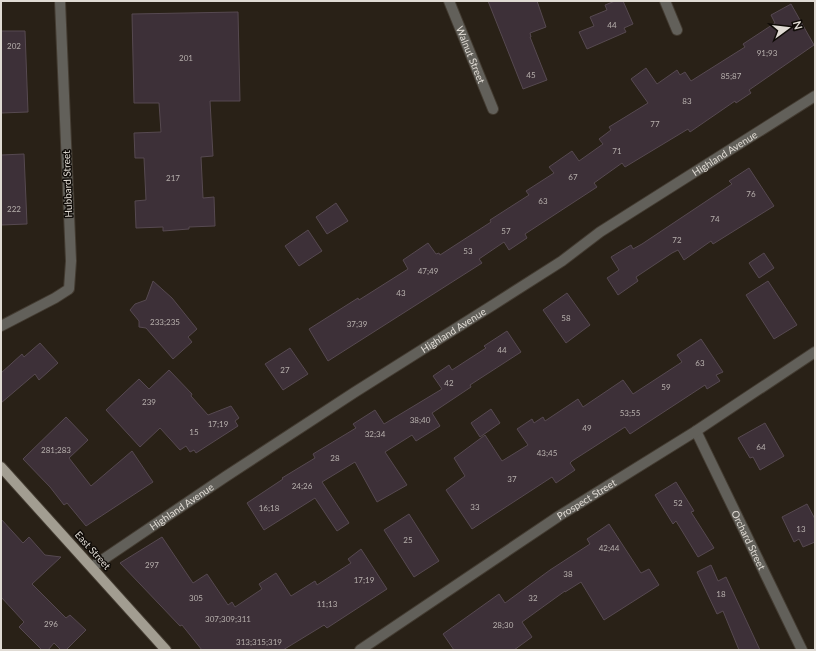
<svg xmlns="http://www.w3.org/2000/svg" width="816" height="651" font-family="Lato,sans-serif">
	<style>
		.building { fill: #3d3038; stroke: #564950 }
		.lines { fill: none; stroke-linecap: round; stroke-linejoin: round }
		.minor-casing { stroke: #433b31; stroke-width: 12 }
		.major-casing { stroke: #433b31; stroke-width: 12 }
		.minor { stroke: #62605a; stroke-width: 10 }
		.major { stroke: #a29d91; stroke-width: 10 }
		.labels { text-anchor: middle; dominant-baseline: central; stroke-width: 3; stroke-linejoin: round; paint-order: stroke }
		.number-label { font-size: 8px; fill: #b7b0ad }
		.street-label { font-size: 10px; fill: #e0dbd4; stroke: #0f0b07 }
	</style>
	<rect width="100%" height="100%" fill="#292117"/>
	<path class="building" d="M488 1H537L546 27 530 33 531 37H530L547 80 523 89Z
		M615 1H623L633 24 624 28 626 32 587 49 579 32 594 26 590 17 607 10 605 5Z
		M791 4 814 45 749 90 751 93 736 103 735 101 690 132 688 129 625 167 622 163 594 183 597 187 525 234 527 238 509 250 504 242 479 259 482 263 328 361 309 329 358 298 359 300 408 269 403 260 428 243 436 254 439 253 440 255 491 222 490 220 529 195 526 191 554 173 549 167 572 151 579 161 603 144 599 139 611 130 609 127 648 103 631 79 646 68 657 84 677 70 680 75 685 72 691 81 745 47 743 44 775 23 771 15Z
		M238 12 240 101H210L213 156 201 157 203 198 214 197 215 226 189 227V229L163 231V227L136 228 135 201 146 200 144 158H135L134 133 161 132 159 103H134L132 14Z
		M1 31H25L28 112 1 113Z
		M24 154 27 224 1 225V155Z
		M749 168 774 206 713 244 711 241 684 260 678 250 672 253 636 277 638 281 618 295 607 278 619 270 611 257 631 245 633 249 642 244 732 184 729 181Z
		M336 203 348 221 327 234 316 217Z
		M308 230 322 251 299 266 285 246Z
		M764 253 774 268 759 278 749 263Z
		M153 281 172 298 197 329 188 337 192 342 173 359 146 328 139 327V321L130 310 135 304 146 300Z
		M768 281 797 325 774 339 746 295Z
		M567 293 590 325 566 343 543 310Z
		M507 331 521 352 470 385 471 387 432 413 440 426 416 441 412 435 385 452 407 485 377 502 355 462 322 482 349 523 337 531 315 498 264 530 247 503 283 479 282 478 315 458 313 454 356 428 353 424 375 410 384 424 442 389 433 376 449 365 452 370 486 348 484 346Z
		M701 339 723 372 716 375 720 381 707 389 705 385 630 434 625 427 572 461 570 463 575 470 556 483 552 477 472 529 446 490 465 476 454 458 485 435 502 461 528 445 517 429 532 419 534 423 543 417 545 421 578 399 583 407 623 380 633 394 682 362 677 355Z
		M40 343 58 363 39 380 35 374 1 403V373L22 354 24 357Z
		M290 348 308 374 283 390 265 364Z
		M169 370 192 394 191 396 208 415 231 406 239 418 235 421 238 426 196 453 194 450 190 452 186 446 180 450 160 428 140 447 106 410 139 379 149 389Z
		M491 409 500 423 480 437 471 423Z
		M66 417 88 440 69 458 91 486 132 451 153 482 86 526 67 503 64 505 50 487 23 459Z
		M765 423 784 456 760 470 753 457 750 458 738 438Z
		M676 482 694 511 691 512 714 548 698 557 676 521 673 524 655 495Z
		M807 504 815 519V542L803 547 799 539 794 542 782 517Z
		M409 514 439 561 414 577 384 530Z
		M1 519 23 543 29 537 45 555 61 557 32 584 66 618 70 615 86 630 66 650H61L54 643 48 650H42L19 627 24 622 1 597Z
		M609 524 641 573 649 569 659 585 604 620 581 582 565 592V591L522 622 532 637 514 650H454L443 634 499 594 505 603 550 570 590 544 587 539Z
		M162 537 193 583 207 574 228 605 232 602 235 607 262 589 259 584 276 573 291 596 315 581 317 585 351 563 348 559 361 549 387 589 327 628 324 625 283 650H202L182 625 180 626 120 563Z
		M711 565 718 581 726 577 760 650H739L723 611 717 614 697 572Z"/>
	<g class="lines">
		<g class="minor-casing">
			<g id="minor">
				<path id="s1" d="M449 1 493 109"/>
				<path d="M665 1 677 30"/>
				<path d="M1 326 55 298 69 289 71 261 60 1"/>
				<path id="s2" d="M696 431 802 650"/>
				<path id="s3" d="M92 567 225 477 355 392 493 305 562 261 600 232 815 96"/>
				<path id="s4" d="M360 650 559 516 696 431 815 352"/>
			</g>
		</g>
		<g class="major-casing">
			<path id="major" d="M1 467 166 650"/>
		</g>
		<use href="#minor" class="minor"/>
		<use href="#major" class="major"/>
	</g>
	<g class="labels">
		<g class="number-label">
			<text x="612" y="25">44</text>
			<text x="14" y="46">202</text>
			<text x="767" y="53">91;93</text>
			<text x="186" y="58">201</text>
			<text x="531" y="75">45</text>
			<text x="731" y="76">85;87</text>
			<text x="687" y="101">83</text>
			<text x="655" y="124">77</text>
			<text x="617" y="151">71</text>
			<text x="573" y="177">67</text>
			<text x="173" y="178">217</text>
			<text x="751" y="194">76</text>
			<text x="543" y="201">63</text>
			<text x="14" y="209">222</text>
			<text x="715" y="219">74</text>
			<text x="506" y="231">57</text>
			<text x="677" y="240">72</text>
			<text x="468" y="251">53</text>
			<text x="428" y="271">47;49</text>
			<text x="401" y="293">43</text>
			<text x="566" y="318">58</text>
			<text x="165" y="322">233;235</text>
			<text x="357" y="324">37;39</text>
			<text x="502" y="350">44</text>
			<text x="700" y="363">63</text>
			<text x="285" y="370">27</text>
			<text x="449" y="383">42</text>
			<text x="666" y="387">59</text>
			<text x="149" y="402">239</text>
			<text x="630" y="413">53;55</text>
			<text x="420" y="420">38;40</text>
			<text x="218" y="424">17;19</text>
			<text x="587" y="428">49</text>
			<text x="194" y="432">15</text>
			<text x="375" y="434">32;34</text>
			<text x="761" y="447">64</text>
			<text x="56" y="450">281;283</text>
			<text x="547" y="453">43;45</text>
			<text x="335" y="458">28</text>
			<text x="512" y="479">37</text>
			<text x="302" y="486">24;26</text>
			<text x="678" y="503">52</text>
			<text x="475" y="507">33</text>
			<text x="269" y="508">16;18</text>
			<text x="801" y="529">13</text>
			<text x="408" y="540">25</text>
			<text x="609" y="548">42;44</text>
			<text x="152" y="565">297</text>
			<text x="568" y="574">38</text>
			<text x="364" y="580">17;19</text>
			<text x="721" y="594">18</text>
			<text x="196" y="598">305</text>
			<text x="533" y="598">32</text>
			<text x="327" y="604">11;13</text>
			<text x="228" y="619">307;309;311</text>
			<text x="51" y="624">296</text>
			<text x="503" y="625">28;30</text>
			<text x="259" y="642">313;315;319</text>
		</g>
		<g class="street-label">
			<text stroke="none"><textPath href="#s1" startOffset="58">Walnut Street</textPath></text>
			<text stroke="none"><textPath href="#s3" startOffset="756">Highland Avenue</textPath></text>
			<text transform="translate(67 184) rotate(-92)">Hubbard Street</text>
			<text stroke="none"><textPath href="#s3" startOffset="432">Highland Avenue</textPath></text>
			<text stroke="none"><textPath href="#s4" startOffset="272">Prospect Street</textPath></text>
			<text stroke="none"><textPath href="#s3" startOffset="108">Highland Avenue</textPath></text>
			<text stroke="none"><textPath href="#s2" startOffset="121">Orchard Street</textPath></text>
			<text transform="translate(93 550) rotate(48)">East Street</text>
		</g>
	</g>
	<rect width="816" height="651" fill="none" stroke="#e0dbd4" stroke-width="4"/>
	<g transform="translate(788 28) rotate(75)" stroke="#0f0b07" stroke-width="3" paint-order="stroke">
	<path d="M0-3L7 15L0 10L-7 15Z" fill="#e0dbd4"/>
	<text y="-6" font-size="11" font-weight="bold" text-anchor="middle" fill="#e0dbd4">N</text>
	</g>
</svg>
